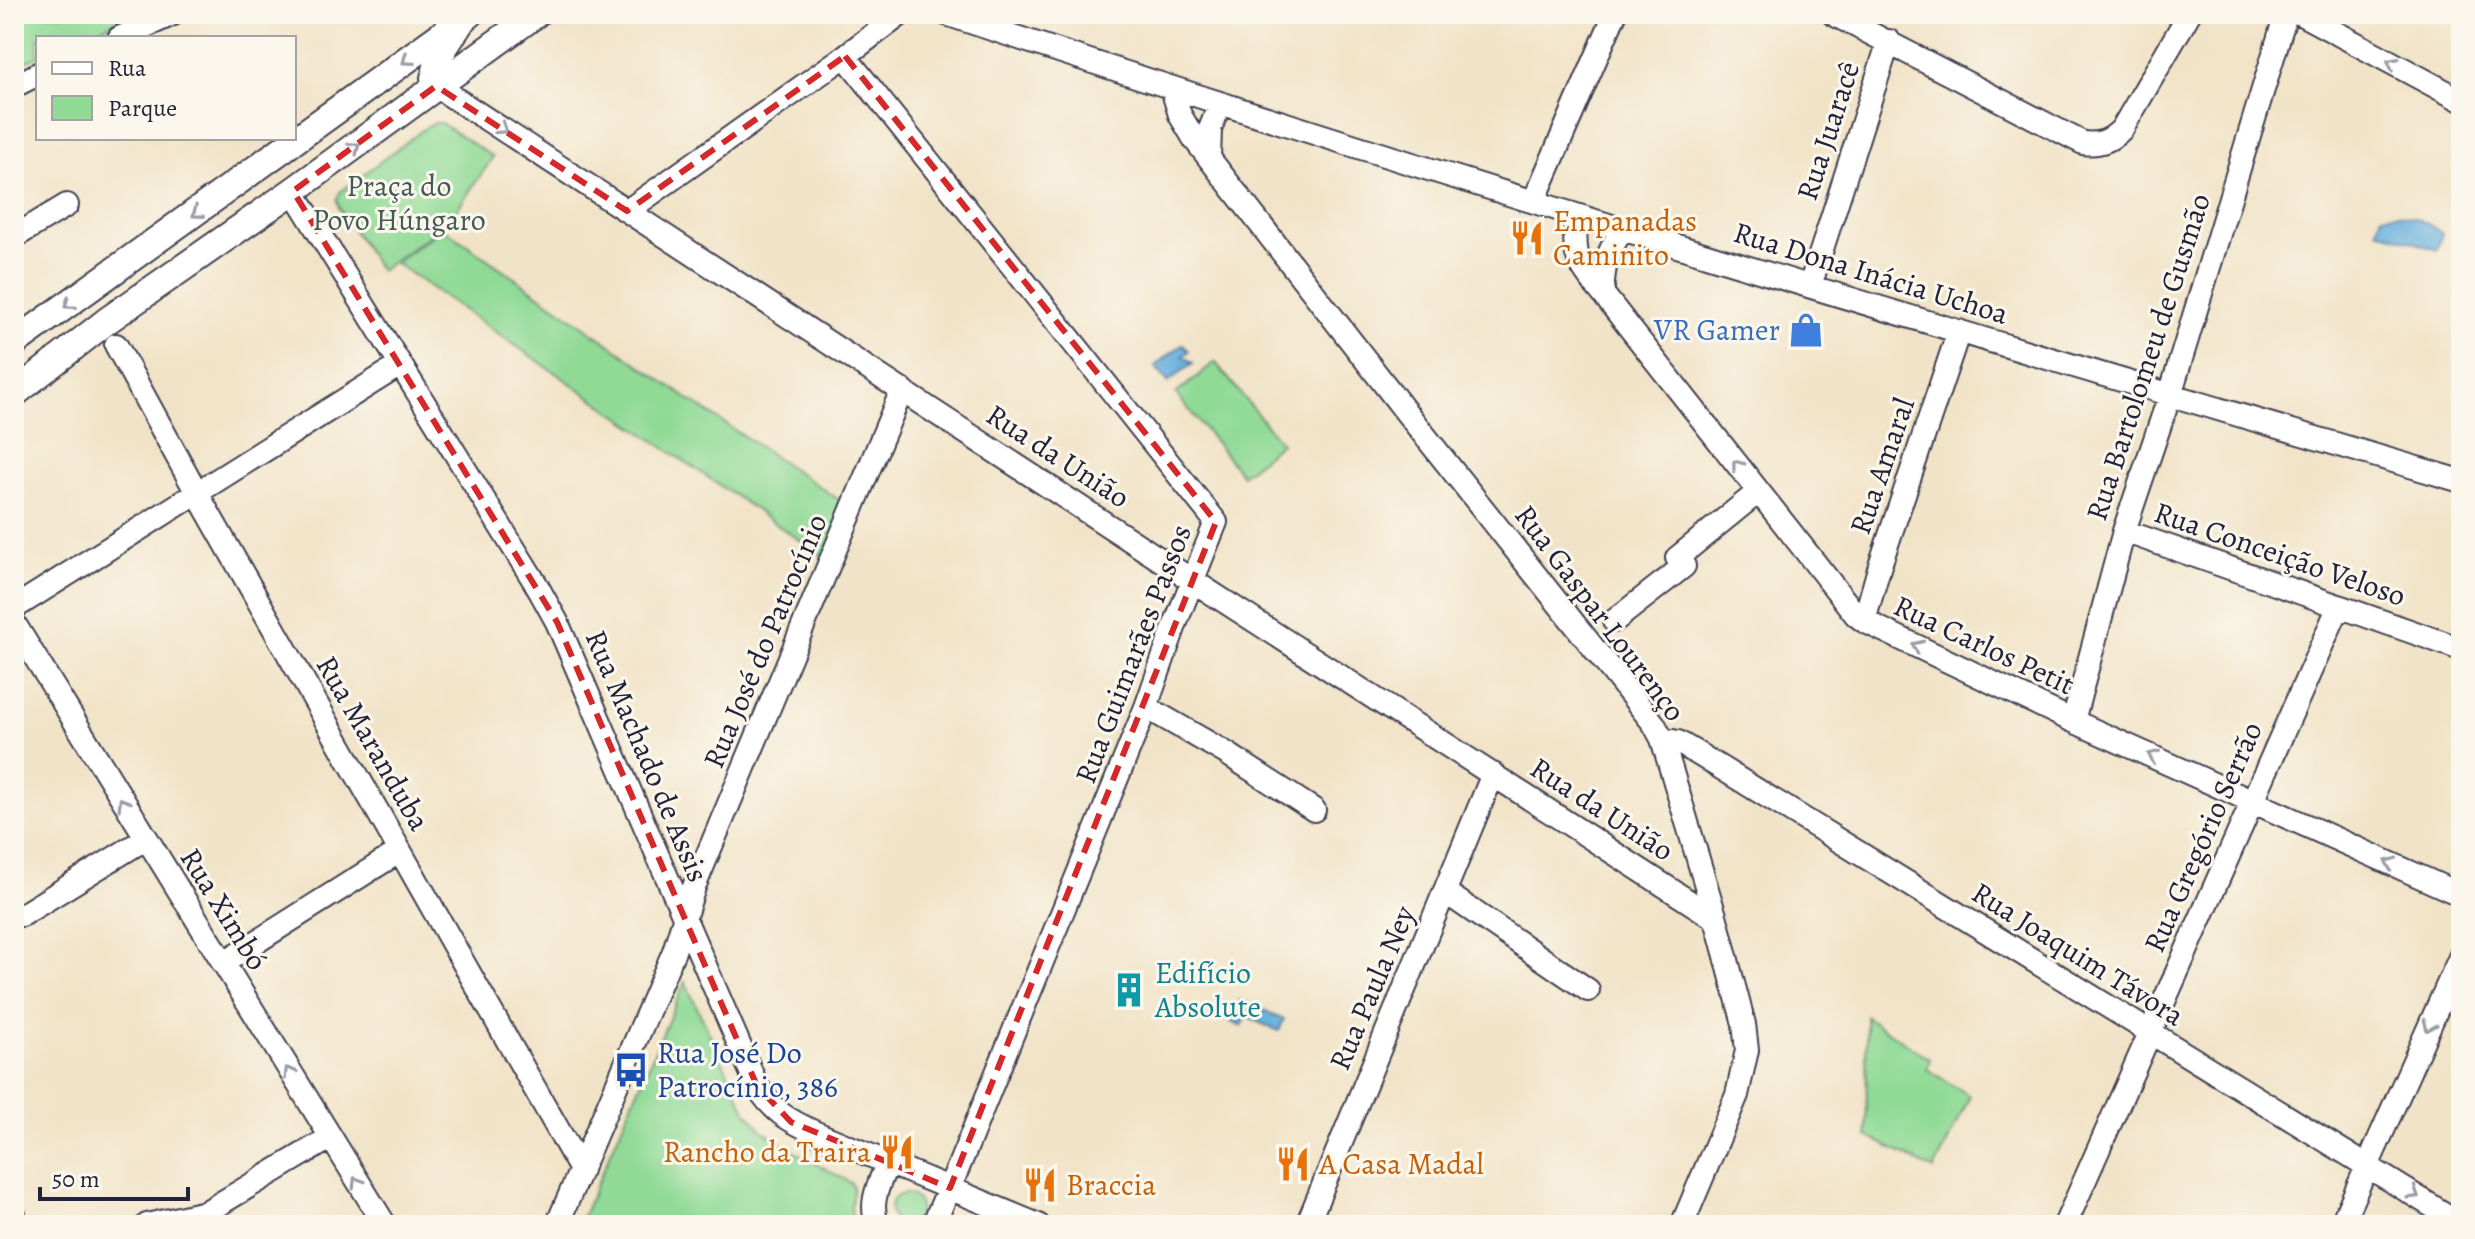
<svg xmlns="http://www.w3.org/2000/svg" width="2475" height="1239" font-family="Alegreya,serif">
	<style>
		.green { fill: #90da96; stroke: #597e68; stroke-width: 2 }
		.water { fill: #63aedc; stroke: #42688c; stroke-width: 2 }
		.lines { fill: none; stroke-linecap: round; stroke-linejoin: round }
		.minor-casing { stroke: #413f50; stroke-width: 26 }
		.tertiary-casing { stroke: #413f50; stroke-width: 30 }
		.minor { stroke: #fff; stroke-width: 22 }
		.tertiary { stroke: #fff; stroke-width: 26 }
		.oneway { stroke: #9c9ca7 }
		.marked { fill: none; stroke: #d62828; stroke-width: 6; stroke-dasharray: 16 10; stroke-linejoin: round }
		.labels { text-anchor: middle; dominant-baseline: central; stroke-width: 6; stroke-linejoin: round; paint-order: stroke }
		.street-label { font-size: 30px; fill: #22223b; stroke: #fbf7ec }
		.park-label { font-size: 30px; fill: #435956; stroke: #fbf7ec }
		.food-label { font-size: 30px; fill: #c56008; stroke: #fbf7ec; text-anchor: start }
		.shop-label { font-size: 30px; fill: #366cbe; stroke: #fbf7ec; text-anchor: end }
		.culture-label { font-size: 30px; fill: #0d838f; stroke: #fbf7ec; text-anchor: start }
		.transit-label { font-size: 30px; fill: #164399; stroke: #fbf7ec; text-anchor: start }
	</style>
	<rect width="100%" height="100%" fill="#fbf7ec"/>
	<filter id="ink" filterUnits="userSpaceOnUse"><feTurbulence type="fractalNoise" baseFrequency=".0125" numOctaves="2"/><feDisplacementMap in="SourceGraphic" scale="16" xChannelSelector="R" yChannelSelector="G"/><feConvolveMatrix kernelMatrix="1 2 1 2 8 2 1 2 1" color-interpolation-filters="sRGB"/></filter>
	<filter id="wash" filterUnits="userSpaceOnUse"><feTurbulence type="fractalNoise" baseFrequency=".006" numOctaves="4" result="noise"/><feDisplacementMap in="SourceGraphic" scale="32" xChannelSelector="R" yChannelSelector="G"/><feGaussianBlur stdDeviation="1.8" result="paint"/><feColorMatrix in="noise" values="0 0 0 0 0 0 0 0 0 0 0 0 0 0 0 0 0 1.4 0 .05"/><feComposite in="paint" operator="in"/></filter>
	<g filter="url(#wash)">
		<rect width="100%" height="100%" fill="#f1e3c7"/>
		<path class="green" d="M14 14H133L79 38H38V56L14 67Z
			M435 123H441L493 157 449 221 380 271 339 208 337 200 340 192 429 125Z
			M443 228 691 401 847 505 824 557 395 263Z
			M1215 362 1281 443 1242 475 1176 394Z
			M685 982 746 1111 761 1129 781 1144 851 1183 853 1187 851 1207 853 1225H579Z
			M1866 1017 1930 1059 1927 1069 1970 1096 1934 1170 1867 1136Z
			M890 1209a15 15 0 1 1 30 0a15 15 0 1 1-30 0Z"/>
		<path class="water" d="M2398 214C2415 217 2429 222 2442 234L2437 250 2377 230 2382 215Z
			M1183 344 1189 351 1183 356 1193 363 1168 382 1155 366Z
			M1240 1000 1284 1019 1279 1031 1246 1017 1242 1026 1231 1022Z"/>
	</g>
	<g filter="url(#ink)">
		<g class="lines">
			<g class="minor-casing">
				<path id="minor" d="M946 14C1448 180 1954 331 2461 481
					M1833 14 2083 143C2100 145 2110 141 2122 129L2189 14
					M2301 14 2461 100
					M464 21 435 66 432 78 436 86 1193 581 1716 919
					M119 38 173 14
					M845 56 1216 522 1176 622 1146 707 958 1168 933 1225
					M14 86 38 74
					M1172 89 1180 115 1195 140 1406 412 1654 724 1662 739 1716 919 1744 1024 1747 1050 1737 1095 1682 1225
					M1209 158 1210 129 1220 104
					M293 191 536 584 557 622 757 1086C773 1112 788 1120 816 1133L1038 1225
					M1534 201 1615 14
					M627 211 845 56 901 14
					M1577 216C1572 256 1577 263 1603 294
					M1622 229C1608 253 1602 266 1603 294L1856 615 1864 621 2073 721 2461 895
					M14 237 67 205
					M1810 286 1889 41
					M116 345 197 493 581 1170
					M2124 531 2461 649
					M14 608 400 365
					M1614 621 1684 566 1677 558 1758 492
					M1864 621 1880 565 1959 331
					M14 623 385 1225
					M1146 707 1226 753 1314 810
					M2073 721 2124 531 2170 395 2286 14
					M1662 739 1678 742 1700 755 2461 1224
					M1445 892 1588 990
					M22 915 145 839
					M223 963 400 851
					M14 1215 16 1225
					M147 1225 206 1212 330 1138
					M557 1225 674 951 694 887 902 390
					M878 1225C868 1204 879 1184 887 1164
					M1307 1225 1493 774
					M2065 1225 2339 606
					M2341 1225 2461 955"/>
			</g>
			<g class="tertiary-casing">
				<path id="tertiary" d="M14 343 470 14
					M14 394 108 320 293 191 536 14"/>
			</g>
			<use href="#minor" class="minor"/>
			<use href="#tertiary" class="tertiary"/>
		</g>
		<defs><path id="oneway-chevron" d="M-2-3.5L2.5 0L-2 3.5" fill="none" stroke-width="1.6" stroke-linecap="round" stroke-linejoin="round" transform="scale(2)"/></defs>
		<g class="oneway">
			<use href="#oneway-chevron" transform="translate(407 60) rotate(144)"/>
			<use href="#oneway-chevron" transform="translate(2392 63) rotate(-152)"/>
			<use href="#oneway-chevron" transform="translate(502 129) rotate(33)"/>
			<use href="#oneway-chevron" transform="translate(355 147) rotate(-37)"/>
			<use href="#oneway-chevron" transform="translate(197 213) rotate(144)"/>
			<use href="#oneway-chevron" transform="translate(69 304) rotate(145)"/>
			<use href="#oneway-chevron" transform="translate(1737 465) rotate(-128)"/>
			<use href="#oneway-chevron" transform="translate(1917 646) rotate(-155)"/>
			<use href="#oneway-chevron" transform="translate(2153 756) rotate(-156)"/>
			<use href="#oneway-chevron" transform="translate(123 803) rotate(-121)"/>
			<use href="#oneway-chevron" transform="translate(2390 863) rotate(-156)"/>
			<use href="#oneway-chevron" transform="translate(2429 1026) rotate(114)"/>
			<use href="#oneway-chevron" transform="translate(289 1072) rotate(-122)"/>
			<use href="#oneway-chevron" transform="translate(357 1182) rotate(-122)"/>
			<use href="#oneway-chevron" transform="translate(2414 1194) rotate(32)"/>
		</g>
	</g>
	<path class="marked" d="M845 56 1216 522 950 1188 791 1122 757 1086 557 622 293 191 436 86 627 211Z"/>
	<defs>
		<g id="restaurant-bare" transform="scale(2.76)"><path d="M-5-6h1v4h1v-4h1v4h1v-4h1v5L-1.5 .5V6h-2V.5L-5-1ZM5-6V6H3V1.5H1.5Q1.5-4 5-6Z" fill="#e8710a" stroke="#fbf7ec" stroke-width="2.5" paint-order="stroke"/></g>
		<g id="shop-bare" transform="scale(2.76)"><path d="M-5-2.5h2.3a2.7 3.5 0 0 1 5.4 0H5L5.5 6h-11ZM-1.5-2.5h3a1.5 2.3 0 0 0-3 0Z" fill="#3f7fe0" stroke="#fbf7ec" stroke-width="2.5" paint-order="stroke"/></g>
		<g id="building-bare" transform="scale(2.76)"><path d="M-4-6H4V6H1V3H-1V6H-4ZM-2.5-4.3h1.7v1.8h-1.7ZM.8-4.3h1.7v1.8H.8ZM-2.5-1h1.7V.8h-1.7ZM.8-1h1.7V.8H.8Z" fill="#0f9aa8" stroke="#fbf7ec" stroke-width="2.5" paint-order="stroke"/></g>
		<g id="bus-bare" transform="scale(2.76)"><path d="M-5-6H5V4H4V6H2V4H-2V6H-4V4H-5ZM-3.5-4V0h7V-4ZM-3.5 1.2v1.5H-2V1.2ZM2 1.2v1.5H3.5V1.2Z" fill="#1a4fb4" stroke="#fbf7ec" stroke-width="2.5" paint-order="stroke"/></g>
	</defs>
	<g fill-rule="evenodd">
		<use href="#restaurant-bare" x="1527" y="238"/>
		<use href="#shop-bare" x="1806" y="330"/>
		<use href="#building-bare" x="1129" y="990"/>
		<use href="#bus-bare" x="631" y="1070"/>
		<use href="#restaurant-bare" x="897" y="1152"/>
		<use href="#restaurant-bare" x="1293" y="1164"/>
		<use href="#restaurant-bare" x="1040" y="1185"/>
	</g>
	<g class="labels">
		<g class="street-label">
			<text transform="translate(1828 131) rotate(-72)">Rua Juaracê</text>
			<text transform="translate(1871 273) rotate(17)">Rua Dona Inácia Uchoa</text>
			<text transform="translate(2148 357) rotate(-72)">Rua Bartolomeu de Gusmão</text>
			<text transform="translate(1058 456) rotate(33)">Rua da União</text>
			<text transform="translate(1882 466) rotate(-71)">Rua Amaral</text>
			<text transform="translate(2280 554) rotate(19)">Rua Conceição Veloso</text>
			<text transform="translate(1600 613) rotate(53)">Rua Gaspar Lourenço</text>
			<text transform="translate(765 641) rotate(-67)">Rua José do Patrocínio</text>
			<text transform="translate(1984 645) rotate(25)">Rua Carlos Petit</text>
			<text transform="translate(1133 654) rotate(-69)">Rua Guimarães Passos</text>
			<text transform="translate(373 743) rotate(60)">Rua Maranduba</text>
			<text transform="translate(647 756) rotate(67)">Rua Machado de Assis</text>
			<text transform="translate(1602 809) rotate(33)">Rua da União</text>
			<text transform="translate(2203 837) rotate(-66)">Rua Gregório Serrão</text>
			<text transform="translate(224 909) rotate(58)">Rua Ximbó</text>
			<text transform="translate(2078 954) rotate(32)">Rua Joaquim Távora</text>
			<text transform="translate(1372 988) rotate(-67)">Rua Paula Ney</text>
		</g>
		<g class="park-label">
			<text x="399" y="186">Praça do<tspan x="399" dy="34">Povo Húngaro</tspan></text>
		</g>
		<g class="food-label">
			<text x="1553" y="221">Empanadas<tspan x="1553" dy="34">Caminito</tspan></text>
			<text x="871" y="1152" text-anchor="end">Rancho da Traira</text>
			<text x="1319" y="1164">A Casa Madal</text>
			<text x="1066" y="1185">Braccia</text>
		</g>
		<g class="shop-label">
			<text x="1780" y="330">VR Gamer</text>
		</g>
		<g class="culture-label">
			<text x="1155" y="973">Edifício<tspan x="1155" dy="34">Absolute</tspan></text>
		</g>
		<g class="transit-label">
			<text x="657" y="1053">Rua José Do<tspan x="657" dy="34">Patrocínio, 386</tspan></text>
		</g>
	</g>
	<rect width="2475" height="1239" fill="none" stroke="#fbf7ec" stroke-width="48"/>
	<rect x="36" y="36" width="260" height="104" fill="#fbf7ec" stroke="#a4a2a5" stroke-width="2"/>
	<rect x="52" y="62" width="40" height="12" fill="#ffffff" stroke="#a4a2a5" stroke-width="2"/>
	<text x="108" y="76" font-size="24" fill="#22223b">Rua</text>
	<rect x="52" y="96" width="40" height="24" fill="#90da96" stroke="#a4a2a5" stroke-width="2"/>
	<text x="108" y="116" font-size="24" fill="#22223b">Parque</text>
	<path d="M40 1187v12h148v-12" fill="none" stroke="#22223b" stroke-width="4"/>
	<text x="52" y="1187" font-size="24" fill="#22223b" stroke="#fbf7ec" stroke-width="6" paint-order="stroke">50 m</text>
</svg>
